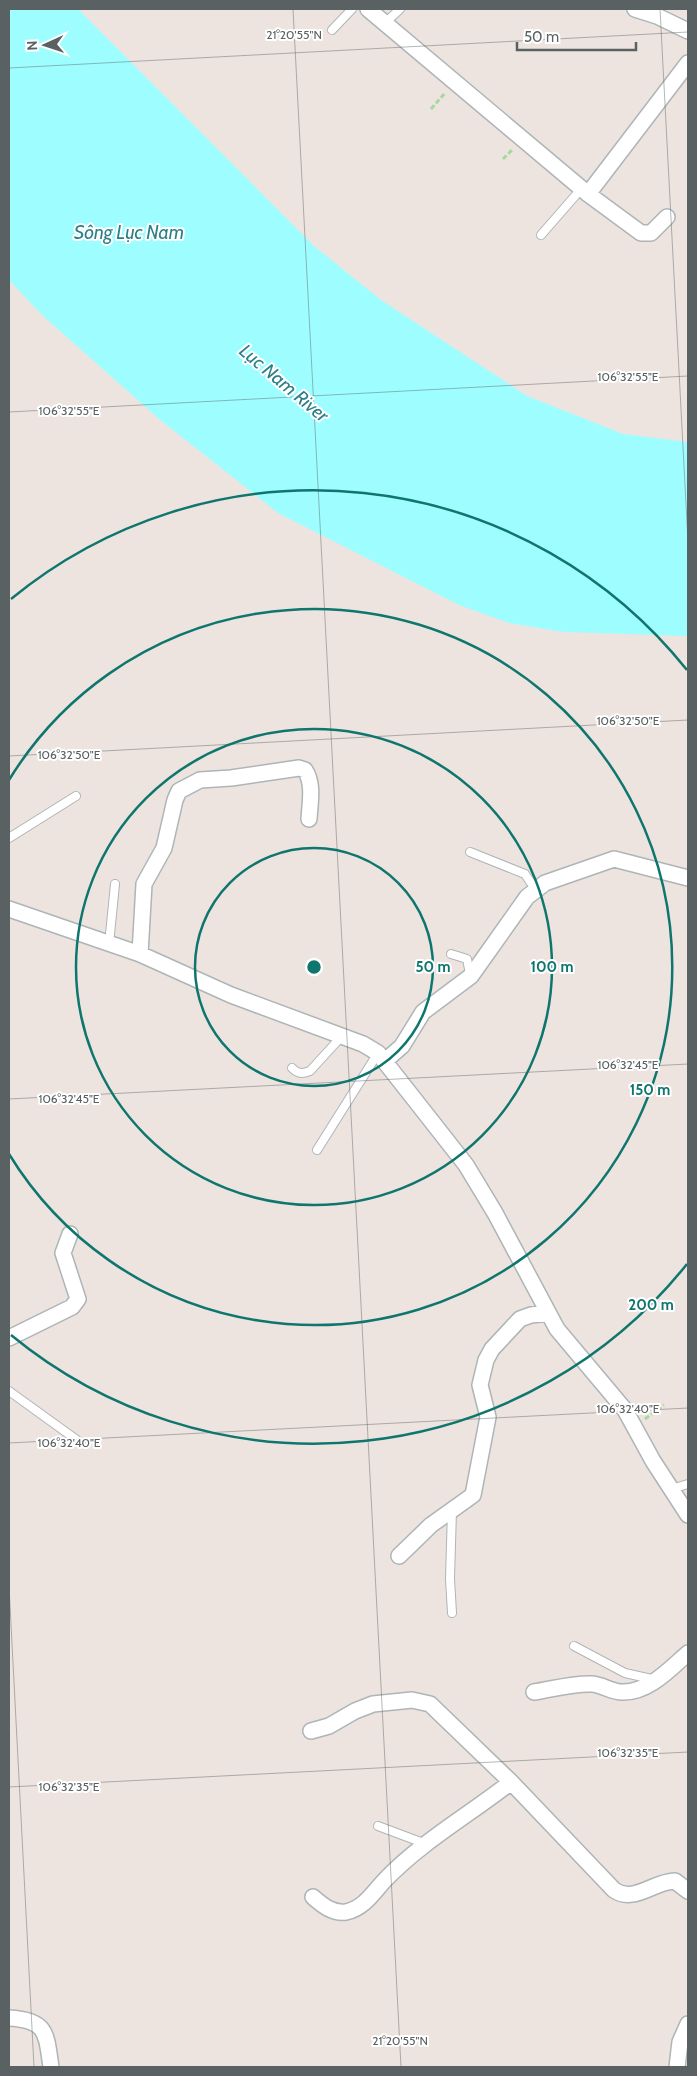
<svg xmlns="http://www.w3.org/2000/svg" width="697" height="2076" font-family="Cabin,sans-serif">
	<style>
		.water { fill: #9efeff }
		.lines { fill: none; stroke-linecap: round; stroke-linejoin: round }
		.lane-casing { stroke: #aeb5b7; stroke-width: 10 }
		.street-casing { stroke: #aeb5b7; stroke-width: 18 }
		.path { stroke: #a7d89e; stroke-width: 3; stroke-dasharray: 5 2.5; stroke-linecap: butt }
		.lane { stroke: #fff; stroke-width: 8 }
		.street { stroke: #fff; stroke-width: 15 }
		.ticks { fill: none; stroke: #596162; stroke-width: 1; stroke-opacity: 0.45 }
		.ring { fill: none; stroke: #0f766e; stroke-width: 2.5 }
		.labels { text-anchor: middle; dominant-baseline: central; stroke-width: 4; stroke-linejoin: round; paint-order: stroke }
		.water-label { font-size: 19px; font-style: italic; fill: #2d7f87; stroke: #fff }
		.ticks-label { font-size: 12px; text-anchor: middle; fill: #596162; stroke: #fff; stroke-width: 4; stroke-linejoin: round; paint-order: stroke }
		.centre { fill: #0f766e; stroke: #fff; stroke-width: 2.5 }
		.ring-label { font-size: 15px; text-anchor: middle; font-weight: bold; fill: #0f766e; stroke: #fff; stroke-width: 4; stroke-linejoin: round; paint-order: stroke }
	</style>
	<rect width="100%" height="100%" fill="#ede4e0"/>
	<path class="water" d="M9 9H78L314 246 381 300 527 396 623 434 688 442V636L563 632 509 623 459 605 278 513 159 419 42 315 9 280Z"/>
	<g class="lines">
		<g class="lane-casing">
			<path id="lane" d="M385 23 400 9
				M332 30 352 9
				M541 235 582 188
				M9 838 76 796
				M470 852 525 874 535 889
				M109 944 115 884
				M451 954 467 959 470 974
				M292 1068C298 1074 302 1074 310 1071L342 1036
				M317 1150 378 1053
				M9 1391 81 1443
				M671 1489 688 1484
				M452 1613 450 1579 452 1510
				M574 1646 625 1673 656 1680
				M378 1826 426 1844"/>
		</g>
		<g class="street-casing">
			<path id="street" d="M368 9 588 194 641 233H651L667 217
				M635 9 657 16 688 31
				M588 194 688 63
				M9 909 140 954 231 995 363 1044 378 1053 466 1165 495 1213 557 1329 625 1410 653 1461 688 1515
				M140 954 144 884 164 848 175 800 179 791 200 780 231 778 299 768 305 770C314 784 310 802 309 819
				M385 1061 402 1046 423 1012 471 976 527 897 545 883 614 859 688 878
				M9 1338 72 1307 78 1299 76 1293 63 1253 70 1234
				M399 1556 431 1525 473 1495 488 1417 480 1385 486 1360 492 1349 520 1319 531 1315 548 1313
				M534 1692C553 1689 574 1683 592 1684 603 1685 612 1692 622 1692 648 1693 670 1669 688 1653
				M311 1731 329 1726 355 1711 373 1704 412 1700 430 1704 511 1782 614 1890C634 1904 654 1881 675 1881L688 1891
				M313 1897C322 1905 333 1914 346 1912 364 1908 373 1893 384 1881 421 1842 469 1815 511 1782
				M9 2018C48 2020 46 2034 51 2067
				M677 2067 680 2042 688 2024"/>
		</g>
		<path class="path" d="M431 109 445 93
			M503 159 513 149
			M645 1419 664 1405"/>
		<use href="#lane" class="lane"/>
		<use href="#street" class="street"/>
	</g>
	<path class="ticks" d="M293 9 401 2067M660 9 688 542M9 68 688 32M9 412 688 376M9 756 688 720M9 1099 688 1064M9 1443 688 1408M9 1586 34 2067M9 1787 688 1752"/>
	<g class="ring">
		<circle cx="314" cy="967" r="119"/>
		<circle cx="314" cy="967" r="238"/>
		<path d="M9 780A358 358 0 1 1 9 1154"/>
		<path d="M687 1264A477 477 0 0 1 11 1335M11 599A477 477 0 0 1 687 670"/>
	</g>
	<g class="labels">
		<g class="water-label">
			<text x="129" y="232">Sông Lục Nam</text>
			<text transform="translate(284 383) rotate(40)">Lục Nam River</text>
		</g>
	</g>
	<g class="ticks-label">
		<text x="294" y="39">21°20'55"N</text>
		<text x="628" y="381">106°32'55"E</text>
		<text x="69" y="415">106°32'55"E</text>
		<text x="628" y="725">106°32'50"E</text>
		<text x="69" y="759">106°32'50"E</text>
		<text x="628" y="1069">106°32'45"E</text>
		<text x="69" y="1103">106°32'45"E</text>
		<text x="628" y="1413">106°32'40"E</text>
		<text x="69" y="1447">106°32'40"E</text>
		<text x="628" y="1757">106°32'35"E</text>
		<text x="69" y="1791">106°32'35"E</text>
		<text x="400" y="2045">21°20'55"N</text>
	</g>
	<circle cx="314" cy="967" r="8" class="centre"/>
	<g class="ring-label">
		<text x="433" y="972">50 m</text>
		<text x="552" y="972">100 m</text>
		<text x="650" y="1095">150 m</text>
		<text x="651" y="1310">200 m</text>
	</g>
	<rect width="697" height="2076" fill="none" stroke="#596162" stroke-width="20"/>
	<g transform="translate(45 45) rotate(267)" stroke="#ffffff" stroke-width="4" paint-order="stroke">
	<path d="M0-4L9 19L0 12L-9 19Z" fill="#596162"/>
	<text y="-8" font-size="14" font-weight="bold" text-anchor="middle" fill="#596162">N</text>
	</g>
	<path d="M517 42v8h119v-8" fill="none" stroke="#596162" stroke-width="2.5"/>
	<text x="524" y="42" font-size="15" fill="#596162" stroke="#ffffff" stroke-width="4" paint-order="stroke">50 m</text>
</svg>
